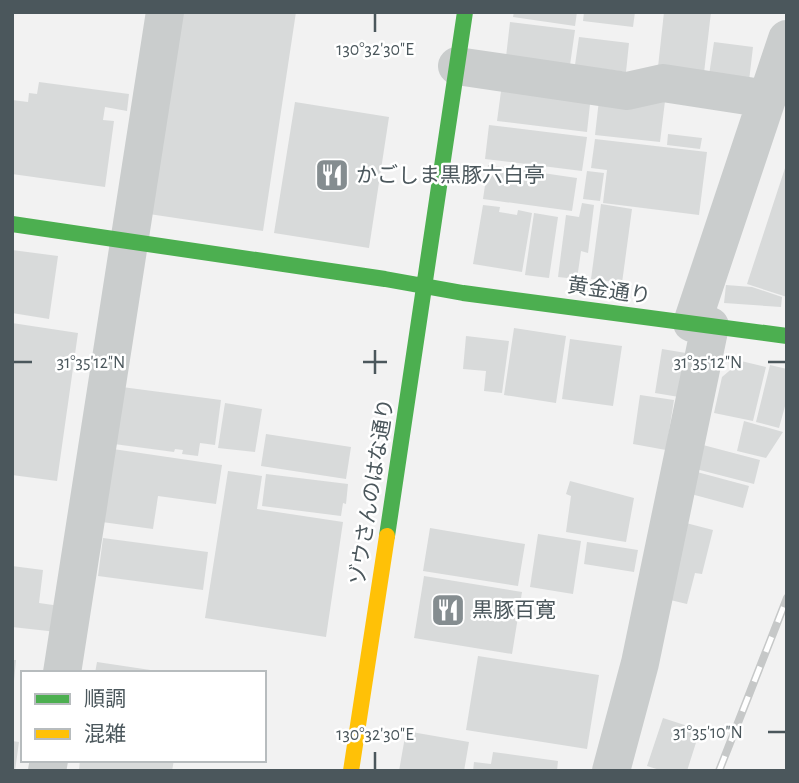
<svg xmlns="http://www.w3.org/2000/svg" width="799" height="783" font-family="'Alegreya Sans','Noto Sans JP',sans-serif">
	<style>
		.building { fill: #d8dada }
		.lines { fill: none; stroke-linecap: round; stroke-linejoin: round }
		.street { stroke: #cacdcd; stroke-width: 38 }
		.fast { stroke: #4caf50; stroke-width: 16 }
		.slow { stroke: #ffc107; stroke-width: 16 }
		.rail-casing { stroke: #c6c8c8; stroke-width: 8 }
		.rail { stroke: #fff; stroke-width: 5; stroke-dasharray: 16; stroke-linecap: butt }
		.ticks { fill: none; stroke: #4b575c; stroke-width: 2.5 }
		.labels { text-anchor: middle; dominant-baseline: central; stroke-width: 5; stroke-linejoin: round; paint-order: stroke }
		.poi-label { font-size: 21px; fill: #4b575c; stroke: #fff; text-anchor: start }
		.street-label { font-size: 21px; fill: #4b575c; stroke: #fff }
		.ticks-label { font-size: 18px; text-anchor: middle; fill: #4b575c; stroke: #fff; stroke-width: 5; stroke-linejoin: round; paint-order: stroke }
	</style>
	<rect width="100%" height="100%" fill="#f2f2f2"/>
	<path class="building" d="M179 12H296L263 231 149 214Z
		M514 12H577L575 26 513 17Z
		M584 12H635L633 27 583 21Z
		M664 12H711L704 73 658 67Z
		M510 22 575 30 570 65 506 57Z
		M579 37 629 43 626 72 575 65Z
		M714 42 753 47 749 81 709 75Z
		M39 82 129 94 127 111 105 107 103 120 114 121 105 187 12 174V100L28 102 29 93 37 94Z
		M502 84 591 95 587 132 497 121Z
		M599 100 665 101 660 142 595 135Z
		M295 102 389 117 369 248 274 233Z
		M489 125 587 137 582 171 485 159Z
		M668 134 702 138 700 149 667 145Z
		M595 139 707 152 699 215 603 203 607 170 591 168Z
		M488 165 577 178 572 211 483 199Z
		M786 165H787V297L747 284Z
		M587 171 604 173 600 201 583 199Z
		M582 203 594 205 588 253 581 251 577 279 558 277 566 215 579 217Z
		M601 204 632 209 622 283 591 279Z
		M483 205 500 207 499 212 517 215 518 210 532 213 522 272 473 264Z
		M534 213 558 217 549 278 525 275Z
		M12 250 58 256 49 319 12 313Z
		M726 285 752 287 782 297 781 307 724 303Z
		M12 323 78 333 57 481 12 475Z
		M514 328 566 336 556 403 504 395Z
		M466 336 509 341 502 393 484 391 486 371 463 369Z
		M570 339 622 346 613 406 562 399Z
		M662 349 686 353 679 397 655 393Z
		M741 361 766 367 753 421 714 413 722 377Z
		M770 365 787 369V399L779 428 756 422Z
		M122 387 221 400 215 445 200 443 198 456 182 454 183 450 175 449 174 452 114 444Z
		M640 395 674 400 666 450 633 444Z
		M225 403 262 409 255 452 218 448Z
		M744 421 783 432 766 458 737 451Z
		M266 434 351 447 346 479 261 466Z
		M703 445 760 460 754 484 696 469Z
		M113 449 222 465 216 504 158 496 153 529 102 522Z
		M228 471 262 476 257 509 343 522 326 637 205 618Z
		M697 472 749 486 743 508 691 494Z
		M266 474 348 484 346 504 343 503 341 516 262 506Z
		M570 481 634 498 626 542 566 532 571 496 566 494Z
		M686 523 713 530 702 574 695 573 687 604 666 599Z
		M430 528 525 544 518 586 423 571Z
		M538 534 581 541 573 594 530 587Z
		M103 538 208 552 203 590 98 576Z
		M587 542 638 550 634 572 584 564Z
		M12 566 43 570 39 603 60 606 57 632 12 627Z
		M424 576 522 592 512 654 414 638Z
		M478 656 599 675 587 749 466 730Z
		M12 660H16L14 681H12Z
		M97 662 157 671V673H95Z
		M663 718 700 730 687 771H663L647 766Z
		M406 731 469 742 464 771H399Z
		M12 741 19 742 15 771H12Z
		M493 752 558 761 557 771H473L474 762 491 764Z
		M80 760H174L172 771H81L79 770Z"/>
	<g class="lines">
		<path class="street" d="M457 66 627 91 663 83 767 99
			M692 323 787 39
			M62 673 165 12
			M47 771 49 760
			M611 771 640 663 710 326"/>
		<path class="fast" d="M12 224 385 279 463 293 787 336
			M387 536 465 12"/>
		<path class="slow" d="M351 771 387 536"/>
		<g class="rail-casing">
			<path id="rail" d="M719 771 787 598"/>
		</g>
		<use href="#rail" class="rail"/>
	</g>
	<path class="ticks" d="M375 14V32M375 350V374M14 362H32M363 362H387M768 362H785M768 732H785M375 752V769"/>
	<defs>
		<g id="restaurant-square" transform="scale(1.75)"><rect x="-9" y="-9" width="18" height="18" rx="4" fill="#858d90" stroke="#fff"/><path d="M-5-6h1v4h1v-4h1v4h1v-4h1v5L-1.5 .5V6h-2V.5L-5-1ZM5-6V6H3V1.5H1.5Q1.5-4 5-6Z" fill="#fff"/></g>
	</defs>
	<g fill-rule="evenodd">
		<use href="#restaurant-square" x="332" y="175"/>
		<use href="#restaurant-square" x="448" y="610"/>
	</g>
	<g class="labels">
		<g class="poi-label">
			<text x="356" y="175">かごしま黒豚六白亭</text>
			<text x="472" y="610">黒豚百寛</text>
		</g>
		<g class="street-label">
			<text transform="translate(609 291) rotate(8)">黄金通り</text>
			<text transform="translate(372 492) rotate(-81)">ゾウさんのはな通り</text>
		</g>
	</g>
	<g class="ticks-label">
		<text x="375" y="55">130°32'30"E</text>
		<text x="91" y="368">31°35'12"N</text>
		<text x="708" y="368">31°35'12"N</text>
		<text x="708" y="738">31°35'10"N</text>
		<text x="375" y="740">130°32'30"E</text>
	</g>
	<rect width="799" height="783" fill="none" stroke="#4b575c" stroke-width="28"/>
	<rect x="21" y="671" width="245" height="91" fill="#ffffff" stroke="#b7bcbe" stroke-width="2"/>
	<rect x="35" y="694" width="35" height="10" fill="#4caf50" stroke="#b7bcbe" stroke-width="2"/>
	<text x="84" y="706" font-size="21" fill="#4b575c">順調</text>
	<rect x="35" y="729" width="35" height="10" fill="#ffc107" stroke="#b7bcbe" stroke-width="2"/>
	<text x="84" y="741" font-size="21" fill="#4b575c">混雑</text>
</svg>
